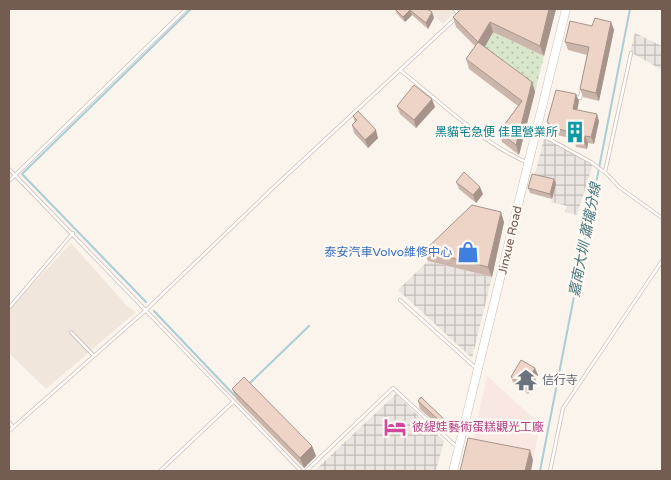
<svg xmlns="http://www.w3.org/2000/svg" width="671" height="480" font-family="'Varela Round','Noto Sans TC',sans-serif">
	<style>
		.residential { fill: #f1e6db }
		.commercial { fill: #f9e7e1 }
		.industrial { fill: url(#industrial-grid) }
		.grass { fill: url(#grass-dots) }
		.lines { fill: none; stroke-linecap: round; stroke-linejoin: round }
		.stream { stroke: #a9ced3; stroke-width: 2 }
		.lane-casing { stroke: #ccbdb2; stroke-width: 4 }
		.secondary-casing { stroke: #cebdb0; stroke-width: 9 }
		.lane { stroke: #fff; stroke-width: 2.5 }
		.secondary { stroke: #fff; stroke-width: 8 }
		.wall { fill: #ccb6ab }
		.shaded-wall { fill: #a6948b }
		.building { fill: #edd4c7; stroke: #a6948b }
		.labels { text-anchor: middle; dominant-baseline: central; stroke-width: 5; stroke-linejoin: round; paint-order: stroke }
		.culture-label { font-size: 12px; fill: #0d838f; stroke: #fdf8f2; text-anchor: end }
		.street-label { font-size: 12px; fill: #735c51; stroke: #fdf8f2 }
		.shop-label { font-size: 12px; fill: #366cbe; stroke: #fdf8f2; text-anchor: end }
		.worship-label { font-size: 12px; fill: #5b616d; stroke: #fdf8f2; text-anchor: start }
		.hotel-label { font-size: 12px; fill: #b23c85; stroke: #fdf8f2; text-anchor: start }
		.water-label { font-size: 14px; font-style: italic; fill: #4a777d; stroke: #fdf8f2 }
	</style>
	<defs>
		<pattern id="industrial-grid" width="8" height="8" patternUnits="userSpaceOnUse" patternTransform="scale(1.25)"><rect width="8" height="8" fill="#ebe5e1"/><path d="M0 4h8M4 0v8" fill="none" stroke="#c3bdb9"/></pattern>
		<pattern id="grass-dots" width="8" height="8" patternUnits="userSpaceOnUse" patternTransform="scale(1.25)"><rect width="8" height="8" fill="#d8e7cb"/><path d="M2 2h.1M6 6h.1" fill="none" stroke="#b4bea7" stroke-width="1.8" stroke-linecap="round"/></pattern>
	</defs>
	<rect width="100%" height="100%" fill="#fbf4ec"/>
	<path class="residential" d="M426 9H458L443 24Z
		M71 243 128 307 136 312 46 389 9 353V310Z"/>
	<path class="commercial" d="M487 376 540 424 533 460 471 448Z"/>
	<path class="industrial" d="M635 33 662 46V70L630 52Z
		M544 138 563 144 593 164 577 215 565 212 567 206 551 202 556 184 534 179Z
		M428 261 492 277 472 358 398 290Z
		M396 394 444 441 436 471H314Z"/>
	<path class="grass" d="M493 32 544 56 535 92 482 52Z"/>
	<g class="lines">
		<path class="stream" d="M146 302 22 174 191 9
			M154 311 235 396
			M249 384 309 326
			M540 471 630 9"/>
		<g class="lane-casing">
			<path id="lane" d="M454 9 460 15
				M631 53 605 172 619 187 662 218
				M401 71C441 102 479 141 526 162
				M575 97 580 98 582 89
				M538 133 591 162 604 172
				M9 169 301 471
				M9 181 186 9
				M400 300 477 369
				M9 308 73 233
				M71 332 94 356
				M9 422 13 427
				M9 431 146 310 275 186 456 18
				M160 471 233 402
				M306 471 393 388 458 448
				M550 471 563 408 662 261"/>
		</g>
		<g class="secondary-casing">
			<path id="secondary" d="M453 471 566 9"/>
		</g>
		<use href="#lane" class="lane"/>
		<use href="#secondary" class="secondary"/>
	</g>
	<path class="wall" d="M395 9 410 10 432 12 434 18 428 29 412 15 405 22 397 14Z
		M556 9 544 56 493 32 485 47 532 82 535 92 519 155 502 142 499 132 518 106 469 69 466 59 475 46 456 27 453 17Z
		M611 22 614 30 599 101 583 97 580 89 587 55 568 50 565 42 592 26Z
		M579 101 577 110 599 121 594 144 588 143 587 149 576 147 574 139 557 135 550 129 547 122Z
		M397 106 435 107 416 128 400 114Z
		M353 116 378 138 368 148 354 133 352 125 355 122Z
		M554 179 556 184 552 199 530 193 528 188Z
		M456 182 483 194 476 203 459 189Z
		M504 222 492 277 428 261 424 251Z
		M538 375 528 394 514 385 511 377Z
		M232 389 312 446 316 456 304 468 236 399Z
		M418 401 448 428 447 433 420 409Z"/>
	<path class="shaded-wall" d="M549 9H556L544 56 540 46Z
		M410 10 412 15 405 22 403 17Z
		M432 12 434 18 428 29 426 23Z
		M490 22 493 32 482 52 478 42Z
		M611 22 614 30 599 101 596 93Z
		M532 82 535 92 519 155 516 145Z
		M576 94 579 101 576 116 573 109Z
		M432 99 435 107 416 128 414 120Z
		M597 114 599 121 594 144 591 137Z
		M376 130 378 138 368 148 365 140Z
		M585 136 588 143 587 149 584 142Z
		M554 179 556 184 552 199 550 194Z
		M480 187 483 194 476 203 473 195Z
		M501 212 504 222 492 277 488 267Z
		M535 368 538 375 528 394 525 386Z
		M446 421 448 428 447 433 444 425Z
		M312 446 316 456 304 468 300 458Z
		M530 450 533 460 531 471H525Z"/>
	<path class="building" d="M395 9H409L410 10 403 17Z
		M411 9H427L432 12 426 23 410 10Z
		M461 9H549L540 46 490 22 478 42 453 17Z
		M595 18 611 22 596 93 580 89 589 47 565 42 570 21 592 26Z
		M478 42 532 82 516 145 499 132 522 101 466 59Z
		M414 85 432 99 414 120 397 106Z
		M556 90 576 94 573 109 597 114 591 137 585 136 584 142 574 140 575 133 554 128 547 122Z
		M358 111 376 130 365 140 352 125 357 120 353 116Z
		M464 172 480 187 473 195 456 182Z
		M532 174 554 179 550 194 528 188Z
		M472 205 501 212 488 267 424 251Z
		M521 360 535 368 525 386 511 377Z
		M244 377 312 446 300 458 232 389Z
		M421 397 446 421 444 425 418 401Z
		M468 438 530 450 525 471H460Z"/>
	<defs>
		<g id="building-bare" transform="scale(1.725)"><path d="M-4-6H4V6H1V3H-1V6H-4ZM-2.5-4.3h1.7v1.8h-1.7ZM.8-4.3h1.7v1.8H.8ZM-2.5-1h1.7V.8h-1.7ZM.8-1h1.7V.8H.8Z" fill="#0f9aa8" stroke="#fdf8f2" stroke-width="2.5" paint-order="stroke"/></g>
		<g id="shop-bare" transform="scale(1.725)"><path d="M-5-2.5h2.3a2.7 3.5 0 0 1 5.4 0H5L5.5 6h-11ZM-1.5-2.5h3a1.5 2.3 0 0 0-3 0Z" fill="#3f7fe0" stroke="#fdf8f2" stroke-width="2.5" paint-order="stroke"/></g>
		<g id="temple-bare" transform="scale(1.725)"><path d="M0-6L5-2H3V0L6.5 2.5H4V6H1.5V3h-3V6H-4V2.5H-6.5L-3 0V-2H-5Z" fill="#6b7280" stroke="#fdf8f2" stroke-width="2.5" paint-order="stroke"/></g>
		<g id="hotel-bare" transform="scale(1.725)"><path d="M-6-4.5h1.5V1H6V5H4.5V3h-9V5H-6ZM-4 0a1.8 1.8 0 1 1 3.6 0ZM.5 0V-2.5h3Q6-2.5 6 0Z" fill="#d1479c" stroke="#fdf8f2" stroke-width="2.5" paint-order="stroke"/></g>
	</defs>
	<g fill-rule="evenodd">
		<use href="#building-bare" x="575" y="132"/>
		<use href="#shop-bare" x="468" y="252"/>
		<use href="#temple-bare" x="526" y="380"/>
		<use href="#hotel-bare" x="395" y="427"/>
	</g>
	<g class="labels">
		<g class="culture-label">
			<text x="558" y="132">黑貓宅急便 佳里營業所</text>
		</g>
		<g class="street-label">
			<text transform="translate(510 240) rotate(-77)">Jinxue Road</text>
		</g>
		<g class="shop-label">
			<text x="452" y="252">泰安汽車Volvo維修中心</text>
		</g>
		<g class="worship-label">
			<text x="542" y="380">信行寺</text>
		</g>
		<g class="hotel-label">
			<text x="412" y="427">彼緹娃藝術蛋糕觀光工廠</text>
		</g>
		<g class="water-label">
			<text transform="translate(585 240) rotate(-79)">嘉南大圳 蕭壠分線</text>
		</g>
	</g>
	<rect width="671" height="480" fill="none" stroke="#735c51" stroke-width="20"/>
</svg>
